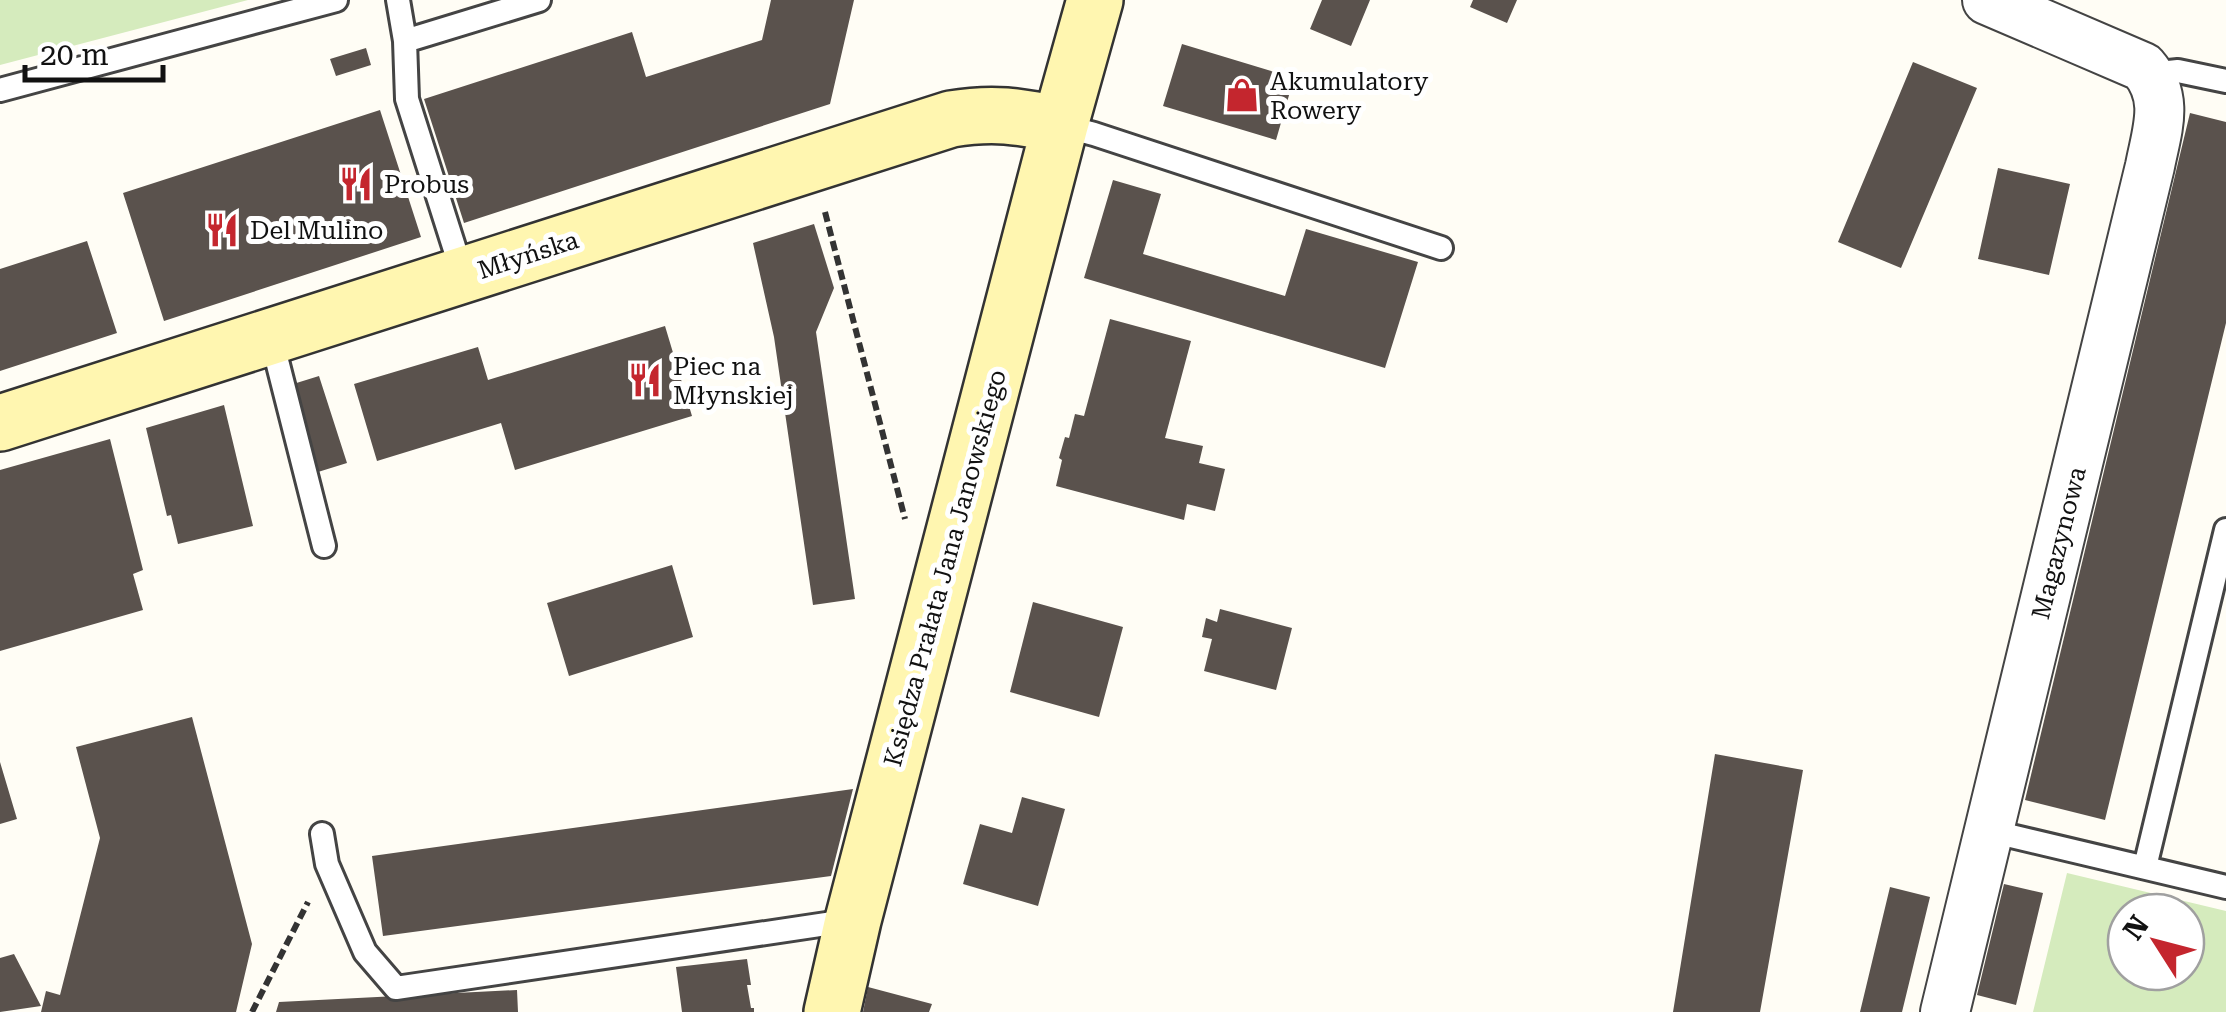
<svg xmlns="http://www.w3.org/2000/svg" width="2226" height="1012" font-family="'Roboto Serif',serif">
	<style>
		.green { fill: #d5ebbd; fill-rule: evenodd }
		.building { fill: #5a524d }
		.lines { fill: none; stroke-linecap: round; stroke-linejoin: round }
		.lane-casing { stroke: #444; stroke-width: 28 }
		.street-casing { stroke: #444; stroke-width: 52 }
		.secondary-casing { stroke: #333; stroke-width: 60 }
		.path { stroke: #333; stroke-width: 6; stroke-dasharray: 10 5; stroke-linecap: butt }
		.lane { stroke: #fff; stroke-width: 22 }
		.street { stroke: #fff; stroke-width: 48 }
		.secondary { stroke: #fff6b0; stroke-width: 55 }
		.labels { text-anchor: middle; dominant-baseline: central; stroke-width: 10; stroke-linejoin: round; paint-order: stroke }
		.poi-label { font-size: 25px; fill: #111; stroke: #fff; text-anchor: start }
		.street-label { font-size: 25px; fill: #111; stroke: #fff }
	</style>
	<rect width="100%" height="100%" fill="#fffdf5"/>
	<path class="green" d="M0 0H248L0 65Z
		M2067 873 2226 911V1012H2033ZM2186 912V972H2126V912Z"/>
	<path class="building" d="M771 0H854L830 104 464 223 424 99 632 32 646 77 762 40Z
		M1322 0H1370L1351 46 1310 29Z
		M1473 0H1517L1507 23 1470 7Z
		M1182 44 1294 78 1276 140 1163 106Z
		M366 48 371 65 336 76 330 59Z
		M1913 62 1977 88 1901 268 1838 242Z
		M380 110 421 237 164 321 123 193Z
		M2190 113 2226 122V323L2105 820 2025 800Z
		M1998 168 2070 184 2049 275 1978 259Z
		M1113 180 1161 194 1143 254 1285 296 1306 229 1418 262 1385 368 1084 278Z
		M814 224 834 288 816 332 855 599 813 605 774 337 753 243Z
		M87 241 117 333 0 371V269Z
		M1110 319 1191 341 1165 438 1203 446 1199 463 1225 469 1215 511 1187 504 1184 520 1056 486 1062 460 1059 458 1065 437 1069 438 1075 414 1084 416Z
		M665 326 692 416 515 470 501 423 377 461 354 384 478 347 488 380Z
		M319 376 347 463 318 472 290 385Z
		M224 405 253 526 178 544 171 515 167 516 146 428Z
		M110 439 143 570 133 574 143 610 0 651V470Z
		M672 565 693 637 569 676 547 603Z
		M1033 602 1123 627 1099 717 1010 692Z
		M1220 609 1292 628 1276 690 1204 671 1212 639 1202 637 1206 618 1217 622Z
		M192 717 252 944 236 1012H41L46 991 60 995 100 838 76 747Z
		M1715 754 1803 770 1760 1012H1673Z
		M0 762 17 819 0 824Z
		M853 789 831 876 383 936 372 856Z
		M1022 797 1065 809 1038 906 963 884 980 824 1012 833Z
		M2004 884 2043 893 2016 1005 1977 995Z
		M1890 887 1930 897 1902 1012H1860Z
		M14 954 41 1006 0 1012V958Z
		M747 959 751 985H747L751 1008H754V1012H682L676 967Z
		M868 987 932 1004 929 1012H863Z
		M517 990 518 1012H276L279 1002Z"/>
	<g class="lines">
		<g class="lane-casing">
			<path id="lane" d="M398 0 405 41 407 99 463 275
				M405 41 539 0
				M2150 74 2178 71 2226 81
				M0 90 336 0
				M1060 125 1094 134 1441 248
				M271 337 324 546
				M1990 831 2226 887
				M322 834 327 864 365 952 396 988 853 920
				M2145 867 2226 530"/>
		</g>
		<g class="street-casing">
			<path id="street" d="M1945 1012 2150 166C2157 130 2170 98 2143 67L1987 0"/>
		</g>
		<g class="secondary-casing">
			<path id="secondary" d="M0 423 951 119C994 112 1018 116 1060 125
				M832 1012 853 920 1060 125 1095 0"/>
		</g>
		<path class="path" d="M825 212 905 519
			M252 1012 308 902"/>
		<use href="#lane" class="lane"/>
		<use href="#street" class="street"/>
		<use href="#secondary" class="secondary"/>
	</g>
	<defs>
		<g id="shop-bare" transform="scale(2.7)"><path d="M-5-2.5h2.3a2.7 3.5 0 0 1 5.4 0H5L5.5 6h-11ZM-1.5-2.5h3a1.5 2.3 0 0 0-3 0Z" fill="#c4262e" stroke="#fff" stroke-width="2.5" paint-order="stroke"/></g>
		<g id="restaurant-bare" transform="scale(2.7)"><path d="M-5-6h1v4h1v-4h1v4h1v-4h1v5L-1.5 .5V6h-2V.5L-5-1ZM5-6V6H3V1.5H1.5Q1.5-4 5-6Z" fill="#c4262e" stroke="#fff" stroke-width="2.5" paint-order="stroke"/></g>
	</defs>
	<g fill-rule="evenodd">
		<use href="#shop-bare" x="1242" y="95"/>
		<use href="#restaurant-bare" x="356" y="184"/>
		<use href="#restaurant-bare" x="222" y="230"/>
		<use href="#restaurant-bare" x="645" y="380"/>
	</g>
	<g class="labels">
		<g class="poi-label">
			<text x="1270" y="81">Akumulatory<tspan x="1270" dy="29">Rowery</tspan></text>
			<text x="384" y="184">Probus</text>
			<text x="250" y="230">Del Mulino</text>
			<text x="673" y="366">Piec na<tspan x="673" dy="29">Młynskiej</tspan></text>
		</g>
		<g class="street-label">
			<text transform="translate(528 255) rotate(-18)">Młyńska</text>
			<text transform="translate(2059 543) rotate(-76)">Magazynowa</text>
			<text transform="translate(945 568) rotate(-75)">Księdza Prałata Jana Janowskiego</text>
		</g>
	</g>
	<g transform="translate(2156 942) rotate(306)"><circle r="48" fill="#ffffff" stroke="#a0a0a0" stroke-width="2.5"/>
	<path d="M0-8L18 38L0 25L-18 38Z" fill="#c4262e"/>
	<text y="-15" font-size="28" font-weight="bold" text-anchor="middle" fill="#111111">N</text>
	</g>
	<path d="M25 65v15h138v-15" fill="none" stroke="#111111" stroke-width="5"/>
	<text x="40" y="65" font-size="30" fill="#111111" stroke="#ffffff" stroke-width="8" paint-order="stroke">20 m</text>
</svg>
